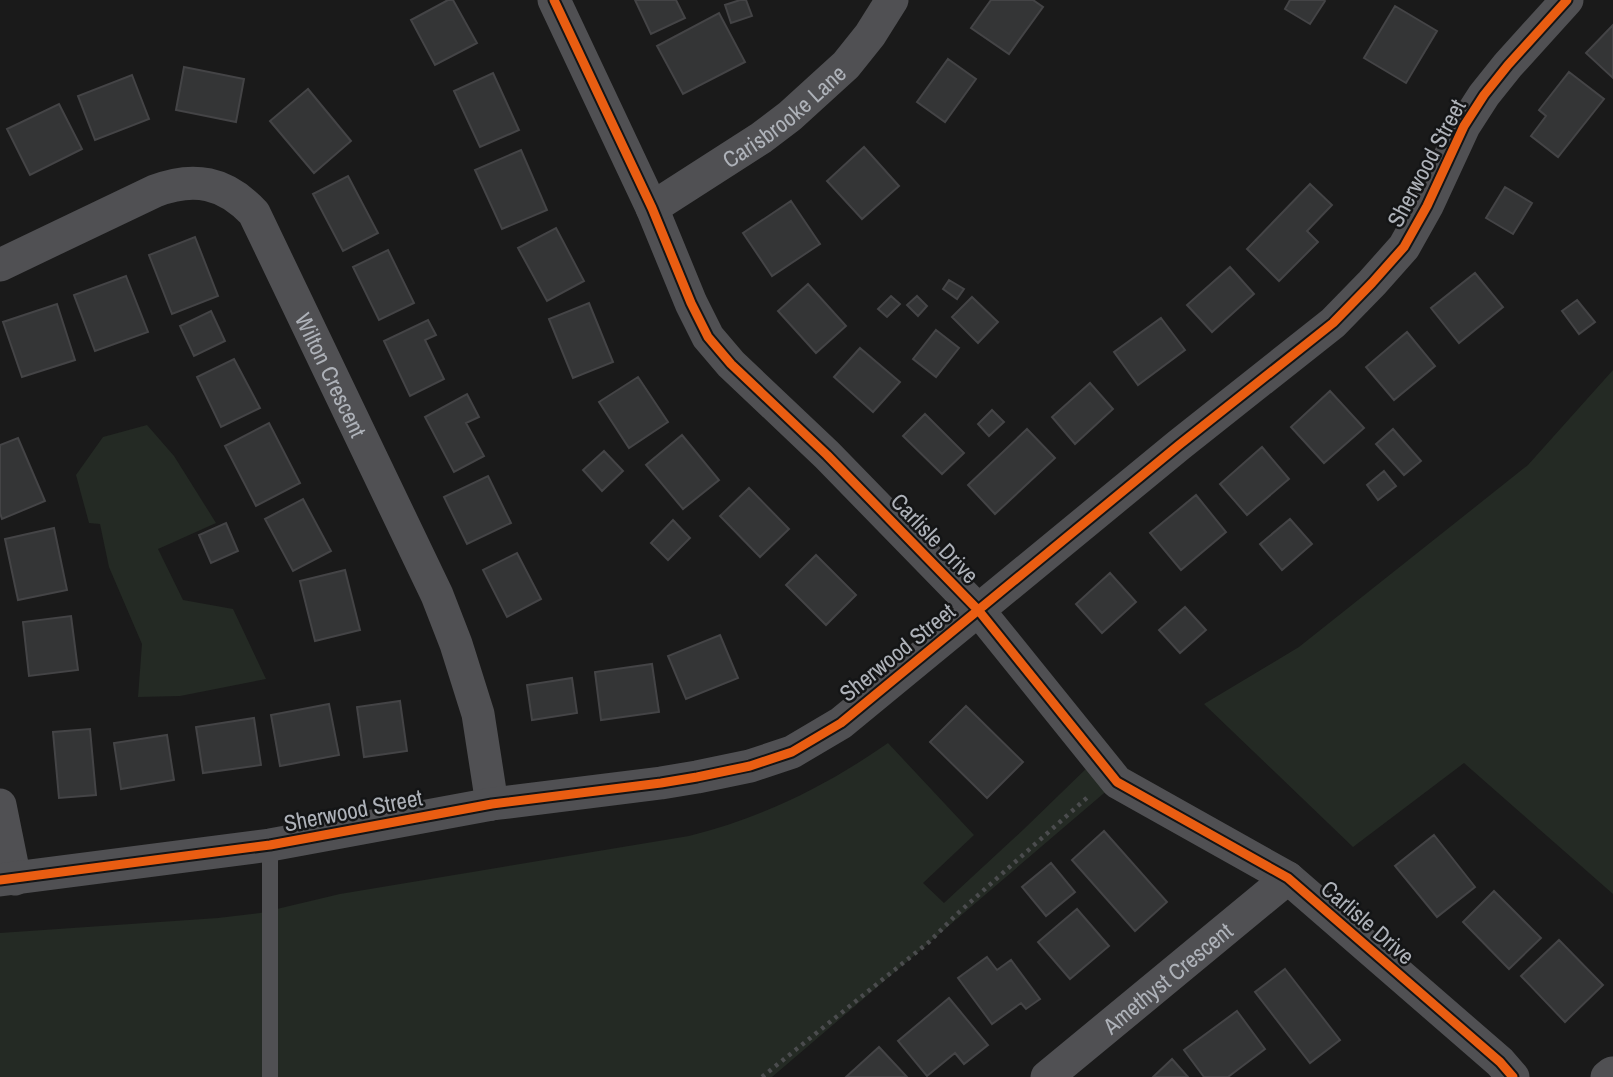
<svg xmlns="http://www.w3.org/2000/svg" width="1613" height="1077" font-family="'Archivo Narrow',sans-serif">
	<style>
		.green { fill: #242a24 }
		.building { fill: #343536; stroke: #444446; stroke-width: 2 }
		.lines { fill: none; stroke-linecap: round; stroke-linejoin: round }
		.path { stroke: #4b4c4e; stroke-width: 4.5; stroke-dasharray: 3.5 5; stroke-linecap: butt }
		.service { stroke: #505053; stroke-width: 16 }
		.minor { stroke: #505053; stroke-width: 33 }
		.cycleway-casing { stroke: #141516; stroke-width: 13 }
		.cycleway { stroke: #e95d12; stroke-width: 9 }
		.labels { text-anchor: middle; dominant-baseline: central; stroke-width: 5; stroke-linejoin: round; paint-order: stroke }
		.street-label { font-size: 23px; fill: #aeb2b9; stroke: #141516 }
	</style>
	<rect width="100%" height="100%" fill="#1a1a1a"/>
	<path class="green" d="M1613 370V894L1464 763 1353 847 1204 704 1299 647 1528 465Z
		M147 425 174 456 216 523 158 549 183 600 233 609 266 679 180 696 138 697 142 644 109 567 100 524 89 523 76 475 103 437Z
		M888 743 974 835 923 883 944 903 1024 829 1093 762 1117 782 772 1077H0V933L218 918 260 913 340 894 689 836C763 817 825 787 888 743Z"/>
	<path class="building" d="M448 0H453L477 43 435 65 411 20Z
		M635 0H676L685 18 651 34Z
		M740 0H746L752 16 731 23 725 5Z
		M991 0H1033L1043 7 1009 54 971 28Z
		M1290 0H1324L1325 1 1310 24 1285 9Z
		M1395 6 1437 31 1406 83 1364 58Z
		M719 13 745 62 683 94 657 46Z
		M1613 25V78L1586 53Z
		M948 59 976 79 945 122 917 102Z
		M184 67 244 79 236 122 176 110Z
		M1569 72 1604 99 1558 157 1531 136 1546 116 1539 110Z
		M493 73 519 130 480 147 454 91Z
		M132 75 149 119 95 140 78 96Z
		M308 89 351 141 314 173 270 121Z
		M59 104 82 149 30 175 7 129Z
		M864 147 899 186 862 219 827 181Z
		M521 150 547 210 502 229 475 170Z
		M348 176 378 233 343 251 313 194Z
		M1310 184 1332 205 1307 231 1318 242 1279 281 1247 249Z
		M1505 187 1532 203 1513 234 1486 218Z
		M791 201 820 244 772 276 743 233Z
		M556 228 584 281 547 301 518 248Z
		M195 237 218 296 172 314 149 255Z
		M388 250 414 303 379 320 353 267Z
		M1230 267 1254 294 1212 332 1187 305Z
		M1475 273 1503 307 1459 343 1431 308Z
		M126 276 148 332 95 351 74 295Z
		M949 280 964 289 957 299 943 289Z
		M808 284 846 326 816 353 778 311Z
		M891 296 900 304 887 317 878 309Z
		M917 296 927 306 918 316 907 305Z
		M972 297 998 322 978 343 952 317Z
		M1577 300 1595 322 1579 334 1562 311Z
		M589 303 613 362 573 378 549 319Z
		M57 304 75 360 22 377 3 322Z
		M211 311 225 341 194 356 180 326Z
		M1161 318 1185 350 1138 385 1114 352Z
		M428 320 436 335 425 340 444 379 410 396 384 341Z
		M936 330 959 348 936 377 913 359Z
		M1407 332 1435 366 1394 400 1366 367Z
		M860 348 900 382 873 412 834 377Z
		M234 359 260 408 221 427 197 377Z
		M638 377 668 422 629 448 599 402Z
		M1090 383 1113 409 1075 444 1052 417Z
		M1330 391 1364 428 1324 463 1291 427Z
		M467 394 479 417 466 423 484 456 454 472 425 417Z
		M992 410 1004 422 989 436 978 424Z
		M925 414 964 453 942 474 903 436Z
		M269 423 300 483 256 506 225 446Z
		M1027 429 1055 458 995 514 968 485Z
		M1393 429 1421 461 1404 475 1376 444Z
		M682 435 719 480 683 509 646 465Z
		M18 438 45 501 2 519 0 513V445Z
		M1262 447 1289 479 1247 515 1220 484Z
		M604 451 623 471 602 491 583 470Z
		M1384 471 1396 486 1378 500 1367 485Z
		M488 476 511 523 467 544 444 497Z
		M749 488 789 529 760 557 720 516Z
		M1196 495 1226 532 1181 570 1150 533Z
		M303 499 331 551 293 571 265 519Z
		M1290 519 1312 544 1282 570 1260 544Z
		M673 520 690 538 668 560 651 543Z
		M226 523 238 551 211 563 199 535Z
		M54 528 67 590 18 600 5 539Z
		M517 553 541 599 507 617 483 570Z
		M816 555 856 595 826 625 786 585Z
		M345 570 360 630 315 641 300 581Z
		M1110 573 1136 602 1102 633 1076 604Z
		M1185 607 1206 630 1180 653 1159 630Z
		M71 616 78 670 29 676 23 622Z
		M720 635 738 678 686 699 668 656Z
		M652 664 659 712 601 720 595 672Z
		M572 678 577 713 532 720 527 685Z
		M400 701 407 751 364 757 357 707Z
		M329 704 339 755 280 766 271 715Z
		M966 706 1023 762 987 798 930 742Z
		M254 718 261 765 203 773 196 727Z
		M90 729 96 795 59 798 53 732Z
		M167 735 174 780 121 789 114 743Z
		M1104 831 1167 902 1135 931 1072 860Z
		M1434 835 1475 887 1437 917 1395 866Z
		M1051 863 1075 892 1046 916 1022 887Z
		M1494 891 1541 938 1509 969 1463 922Z
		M1077 909 1109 946 1070 979 1038 942Z
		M1559 940 1603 985 1565 1022 1521 976Z
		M987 957 997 970 1011 960 1040 999 1026 1009 1021 1003 992 1024 958 978Z
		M1285 969 1340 1040 1310 1063 1255 992Z
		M949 998 988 1045 964 1064 955 1053 927 1076 898 1041Z
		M1237 1011 1265 1049 1228 1077H1204L1184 1050Z
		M879 1047 907 1077H846Z
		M1172 1059 1188 1077H1153Z"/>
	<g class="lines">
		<path class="path" d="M762 1077 929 942 957 914 1090 795"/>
		<path class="service" d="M270 845V1077"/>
		<g class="minor">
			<path d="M554 0 652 208 691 303 708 337 731 364 827 455 979 611 1117 782 1288 878 1500 1062 1513 1077"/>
			<path id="s1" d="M652 208 761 138 790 116 846 65 870 35 892 0"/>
			<path id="s2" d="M0 265 155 191C194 176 225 182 254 213L437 595 456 644 478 714 492 804"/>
			<path d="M0 805 15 879"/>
			<path d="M0 880 270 845 492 804 661 783 697 777 750 766 792 752 841 723 1179 445 1333 323 1372 283 1404 247 1427 206 1464 126 1484 95 1508 65 1567 0"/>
			<path id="s3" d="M1047 1077 1288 878"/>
			<path d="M1607 1077 1612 1073"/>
		</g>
		<g class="cycleway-casing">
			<path id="cycleway" d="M554 0 652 208 691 303 708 337 731 364 827 455 979 611 1117 782 1288 878 1500 1062 1513 1077
				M0 880 270 845 492 804 661 783 697 777 750 766 792 752 841 723 1179 445 1333 323 1372 283 1404 247 1427 206 1464 126 1484 95 1508 65 1567 0"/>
		</g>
		<use href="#cycleway" class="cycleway"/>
	</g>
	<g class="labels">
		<g class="street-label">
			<text stroke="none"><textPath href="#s1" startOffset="161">Carisbrooke Lane</textPath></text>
			<text transform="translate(1426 163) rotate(-62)">Sherwood Street</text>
			<text stroke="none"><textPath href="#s2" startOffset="460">Wilton Crescent</textPath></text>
			<text transform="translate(935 538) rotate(46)">Carlisle Drive</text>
			<text transform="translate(897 652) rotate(-39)">Sherwood Street</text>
			<text transform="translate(353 810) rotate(-11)">Sherwood Street</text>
			<text transform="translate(1368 922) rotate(41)">Carlisle Drive</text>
			<text stroke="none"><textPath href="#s3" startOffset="156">Amethyst Crescent</textPath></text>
		</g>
	</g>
</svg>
